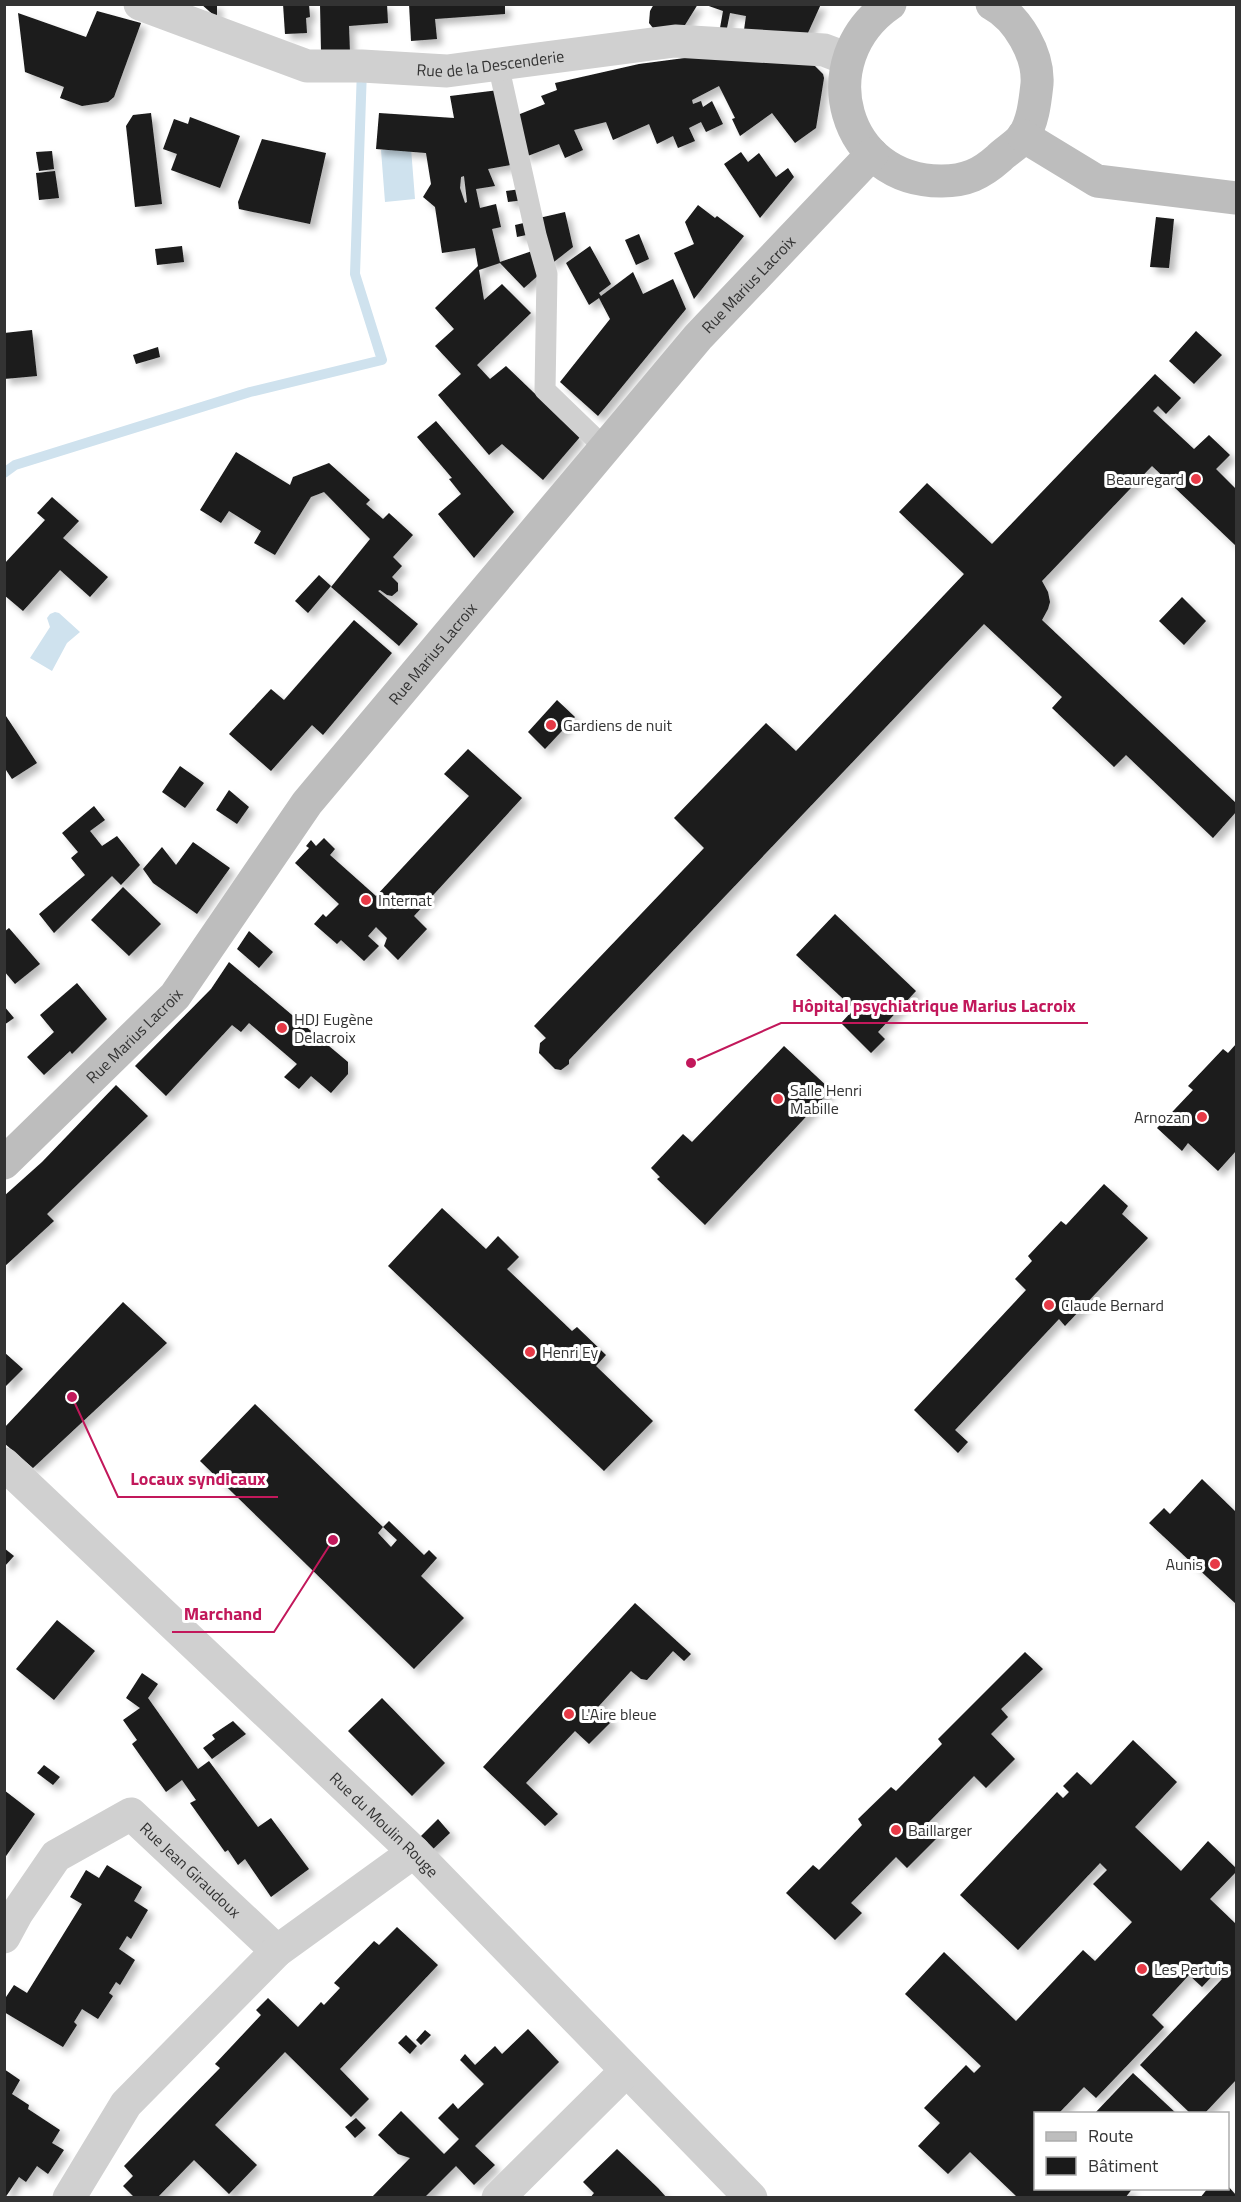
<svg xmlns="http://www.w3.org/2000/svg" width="1241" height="2202" font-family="'Titillium Web',sans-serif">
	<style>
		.water { fill: #cfe2ee }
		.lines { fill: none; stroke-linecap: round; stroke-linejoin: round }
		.stream { stroke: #cfe2ee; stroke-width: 10 }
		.building { fill: #1a1a1a; fill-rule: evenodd; filter: url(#shadow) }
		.lane { stroke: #d0d0d0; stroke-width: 21 }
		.street { stroke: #d0d0d0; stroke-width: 33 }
		.secondary { stroke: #bdbdbd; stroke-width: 33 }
		.poi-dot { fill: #e63946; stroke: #fff; stroke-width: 2 }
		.labels { text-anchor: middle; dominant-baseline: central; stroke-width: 6; stroke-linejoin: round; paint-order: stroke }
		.street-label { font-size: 16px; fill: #333; stroke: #fff }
		.poi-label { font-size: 16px; fill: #333; stroke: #fff; text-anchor: start }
		.leader { fill: none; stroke: #c2185b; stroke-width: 2 }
		.callout-dot { fill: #c2185b; stroke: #fff; stroke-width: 2 }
		.callout-label { font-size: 18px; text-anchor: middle; font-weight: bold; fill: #c2185b; stroke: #fff; stroke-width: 6; stroke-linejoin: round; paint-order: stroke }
	</style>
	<defs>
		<filter id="shadow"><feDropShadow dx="5.5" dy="5.5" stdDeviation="3" flood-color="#0004"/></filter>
	</defs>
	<rect width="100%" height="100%" fill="#fff"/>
	<path class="water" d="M411 148 415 199 385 202 381 150Z
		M55 612 59 613 80 632 67 643 52 671 30 658 50 627 47 618 50 614Z"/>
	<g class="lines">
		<path class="stream" d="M4 473 15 465 250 392 382 360 355 274 362 69"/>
	</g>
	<path class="building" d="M201 4H217V18Z
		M283 4H309L310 17 306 18 307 33 285 34Z
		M320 4H387L388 23 349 26 350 53 321 51Z
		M409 4H505V14L435 19 437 39 411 41Z
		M654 4H698L685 25 653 28 649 23 650 11Z
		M703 4H821L807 35 744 30 746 16 730 13 727 28H720L723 11Z
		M97 11 141 23 114 97 108 102 82 106 60 98 64 87 25 72 18 13 86 37Z
		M700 56 811 62 823 74 824 78 816 128 795 143 772 113 740 136 732 119 735 118 719 86 692 100 693 104 701 101 703 107 712 101 723 124 706 132 701 122 689 128 695 141 678 148 673 136 657 144 649 124 613 140 606 122 574 130 583 150 565 158 559 144 525 157 515 116 545 104 541 96 557 90 555 83 639 64Z
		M499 90 516 164 488 169 495 186 476 189 480 208 496 204 501 227 492 229 500 262 535 250 541 273 524 288 500 263 479 270 484 300 502 284 531 313 477 365 490 379 506 366 580 437 543 480 502 444 489 455 438 395 461 374 435 346 454 329 435 308 478 266 475 248 442 253 435 207 423 197 431 184 426 153 376 149 379 113 454 118 450 96ZM464 176 467 202 465 203 460 188 461 177Z
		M151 113 162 204 135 207 126 126 133 115Z
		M190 117 240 136 220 188 171 170 177 154 163 149 174 119 188 124Z
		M262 139 326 153 310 224 239 209 238 202Z
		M52 151 54 169 39 171 36 152Z
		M741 152 748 162 759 153 776 177 788 168 794 177 760 218 724 164Z
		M55 171 59 198 39 200 36 173Z
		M521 189 524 200 508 202 506 191Z
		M698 205 715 218 717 216 744 236 694 299 674 253 694 244 685 222Z
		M565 212 573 247 550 265 539 218Z
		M1156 217 1174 219 1169 268 1150 267Z
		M528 222 531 234 517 237 515 225Z
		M639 234 649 259 636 265 625 240Z
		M182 246 184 262 157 265 155 249Z
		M590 246 611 284 599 293 601 296 633 272 643 294 673 279 686 309 598 416 560 382 610 319 599 298 589 305 566 263Z
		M32 330 37 376 4 379V333Z
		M1196 331 1222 355 1194 384 1169 361Z
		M158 347 160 357 136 364 133 355Z
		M1155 374 1181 398 1166 414 1158 406 1153 411 1194 449 1209 435 1230 455 1216 469 1236 489V546L1152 466 1042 581 1048 592 1050 602 1048 609 1042 620 1236 803V812L1213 838 1126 755 1114 767 1052 708 1062 697 984 624 569 1060V1064L561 1070 555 1069 539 1053 540 1043 546 1038 534 1026 704 848 674 818 766 723 796 751 964 574 899 512 927 483 992 544Z
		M436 421 514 512 474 558 438 514 461 494 449 479 452 478 417 437Z
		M236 452 290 485 293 477 329 463 370 500 366 504 383 519 389 513 413 535 393 557 402 566 392 577 398 583V591L392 596 387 595 380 590 378 591 418 624 399 646 331 587 370 539 324 492 311 497 275 555 254 543 261 531 229 511 221 523 200 510Z
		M52 497 79 521 63 538 108 577 90 597 60 570 23 611 4 595V564L45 520 37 513Z
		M319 575 331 586 308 613 295 601Z
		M1182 597 1206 621 1184 645 1159 621Z
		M354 620 392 653 323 735 312 725 271 771 229 734 271 689 284 700Z
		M557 700 575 717 545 749 528 732Z
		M4 713 37 763 12 779 4 767Z
		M468 749 522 798 414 916 427 929 398 960 384 946 387 938 376 927 368 936 379 946 364 961 341 940 337 944 314 924 323 914 326 917 339 904 295 863 309 848 306 846 311 840 316 846 324 838 335 849 330 855 376 896 469 796 444 774Z
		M180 766 204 783 185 808 162 792Z
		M229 790 249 807 237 824 216 810Z
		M94 806 105 820 90 831 102 846 117 836 140 865 121 885 112 876 54 933 39 914 85 875 71 858 78 852 62 833Z
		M193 842 230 868 197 914 153 883 143 869 162 847 176 865Z
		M123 887 161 924 129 956 91 920Z
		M835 914 916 991 878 1032 885 1039 871 1053 841 1023 854 1009 796 955Z
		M9 928 40 964 15 984 4 971V932Z
		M249 931 273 952 259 968 237 949Z
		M229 962 348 1062V1074L331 1093 311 1076 299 1089 284 1077 297 1064 249 1023 241 1032 232 1025 166 1096 135 1066 211 989Z
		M77 983 107 1019 72 1054 70 1051 44 1075 27 1057 54 1032 40 1015Z
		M4 1006 14 1018 4 1025Z
		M1236 1044V1151L1218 1171 1188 1143 1182 1151 1157 1128 1193 1090 1188 1086 1223 1049 1228 1053Z
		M784 1046 831 1090 705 1225 657 1179 660 1177 651 1168 683 1134 692 1142Z
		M116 1085 148 1116 47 1214 54 1221 4 1267V1196L42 1162Z
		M1104 1184 1128 1206 1122 1214 1148 1238 1065 1326 1059 1319 955 1430 968 1442 958 1453 914 1410 1026 1290 1015 1279 1032 1261 1028 1256 1061 1221 1066 1225Z
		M442 1208 486 1249 498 1236 519 1257 507 1269 572 1331 577 1327 606 1355 596 1366 653 1421 604 1471 388 1266Z
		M123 1302 167 1343 33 1468 4 1443V1428Z
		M4 1352 23 1369 4 1388Z
		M255 1404 383 1527 389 1521 424 1555 429 1550 437 1558 421 1576 464 1618 414 1669 200 1461ZM383 1527 397 1540 391 1547 378 1533Z
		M1202 1479 1236 1512V1604L1149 1523 1164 1508 1170 1514Z
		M4 1548 14 1556 4 1567Z
		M635 1603 691 1654 684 1661 673 1651 647 1680 641 1679 631 1671 598 1707 612 1721 589 1744 575 1731 526 1783 558 1814 545 1826 483 1767Z
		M57 1620 95 1651 54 1700 16 1669Z
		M1025 1652 1043 1669 1001 1709 1008 1717 991 1734 1015 1759 986 1788 974 1776 928 1823 940 1835 907 1868 896 1857 851 1903 862 1913 835 1940 786 1893 813 1865 819 1870 862 1825 858 1819 891 1787 896 1791 942 1744 938 1739Z
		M142 1673 158 1684 148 1698 198 1769 209 1761 258 1827 271 1818 309 1869 271 1897 245 1859 238 1865 228 1850 225 1852 190 1803 196 1800 182 1780 166 1792 132 1744 137 1740 123 1720 140 1708 126 1698Z
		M382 1698 445 1763 412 1796 348 1731Z
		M233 1721 246 1734 212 1759 203 1748 215 1739 212 1735Z
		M1133 1740 1177 1782 1135 1827 1181 1871 1208 1841 1236 1868V1872L1210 1899 1236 1924V2080L1204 2114H1191L1140 2065 1222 1979 1215 1973 1202 1987 1189 1975 1152 2015 1164 2027 1096 2098 1084 2087 1058 2114H1036V2188H1133L1125 2198H1015L1016 2196 970 2152 948 2174 918 2146 940 2123 924 2108 966 2065 974 2073 981 2066 905 1994 944 1952 1016 2021 1083 1950 1095 1961 1132 1922 1093 1884 1107 1870 1100 1863 1018 1950 960 1895 1057 1792 1063 1798 1069 1792 1063 1786 1077 1772 1091 1785Z
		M44 1765 60 1777 53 1785 37 1773Z
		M4 1790 35 1814 4 1859Z
		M438 1819 450 1833 431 1851 418 1839Z
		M107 1865 142 1887 134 1901 148 1910 131 1939 127 1936 119 1949 135 1960 120 1985 116 1982 109 1993 113 1996 98 2019 82 2009 74 2022 77 2025 63 2047 4 2012V2000L14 1985 27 1993 82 1904 70 1897 86 1870 99 1878Z
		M397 1927 438 1965 340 2069 369 2099 351 2117 285 2052 215 2125 257 2165 229 2194 194 2160 157 2198H135L123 2186 133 2176 124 2166 220 2068 215 2064 261 2015 256 2010 268 1998 298 2027 321 2002 324 2005 340 1988 334 1983 374 1941 379 1945Z
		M528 2029 559 2062 475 2146 495 2165 474 2185 456 2166 424 2198H371L410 2158 398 2154 378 2135 401 2111 444 2154 459 2139 438 2118 453 2103 458 2109 484 2084 460 2060 465 2054 475 2065 495 2046 502 2054Z
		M425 2030 431 2035 421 2045 416 2040Z
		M406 2035 417 2046 410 2054 398 2043Z
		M4 2069 20 2080 12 2094 29 2105 28 2109 60 2130 52 2143 64 2150 48 2174 37 2166 26 2182 19 2177 5 2198Z
		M1133 2073 1177 2114H1094Z
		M356 2118 366 2128 355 2138 345 2127Z
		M617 2149 658 2188 667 2198H590L594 2193 583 2182Z
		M1228 2186 1236 2195V2198H1200L1208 2188H1228Z"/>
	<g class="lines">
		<path class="lane" d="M498 64 536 235 547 274 545 390 604 447"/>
		<g class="street">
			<path id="s1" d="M140 4 307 66H362L447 71 675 41 824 50 848 59"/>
			<path id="s2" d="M4 1464 414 1852 751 2198"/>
			<path id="s3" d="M4 1937 17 1913 56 1856 131 1814 277 1951"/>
			<path d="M69 2198 126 2104 277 1951 414 1852"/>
			<path d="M498 2198 626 2071"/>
		</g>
		<g class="secondary">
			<path d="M890 4C809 60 843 182 942 181 966 181 981 174 999 158 1006 151 1017 145 1023 137 1033 122 1035 102 1037 84 1039 55 1018 18 992 4"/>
			<path d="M1023 136 1097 181 1236 198"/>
			<path id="s4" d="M4 1163 175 996 307 803 698 337 872 154"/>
		</g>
	</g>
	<g class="poi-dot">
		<circle cx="1196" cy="479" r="6"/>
		<circle cx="551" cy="725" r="6"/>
		<circle cx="366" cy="900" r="6"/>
		<circle cx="282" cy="1028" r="6"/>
		<circle cx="778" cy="1099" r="6"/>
		<circle cx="1202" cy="1117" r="6"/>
		<circle cx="1049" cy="1305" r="6"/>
		<circle cx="530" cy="1352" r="6"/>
		<circle cx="1215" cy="1564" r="6"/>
		<circle cx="569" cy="1714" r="6"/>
		<circle cx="896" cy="1830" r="6"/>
		<circle cx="1142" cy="1969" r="6"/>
	</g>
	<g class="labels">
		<g class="street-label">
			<text stroke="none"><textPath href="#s1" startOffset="362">Rue de la Descenderie</textPath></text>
			<text stroke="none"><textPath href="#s4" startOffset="1154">Rue Marius Lacroix</textPath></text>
			<text stroke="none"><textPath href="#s4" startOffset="668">Rue Marius Lacroix</textPath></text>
			<text stroke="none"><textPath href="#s4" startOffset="182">Rue Marius Lacroix</textPath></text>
			<text stroke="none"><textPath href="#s2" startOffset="524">Rue du Moulin Rouge</textPath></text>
			<text stroke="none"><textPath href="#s3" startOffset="264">Rue Jean Giraudoux</textPath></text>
		</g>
		<g class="poi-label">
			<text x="1184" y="479" text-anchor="end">Beauregard</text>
			<text x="563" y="725">Gardiens de nuit</text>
			<text x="378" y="900">Internat</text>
			<text x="294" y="1019">HDJ Eugène<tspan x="294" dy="18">Delacroix</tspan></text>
			<text x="790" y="1090">Salle Henri<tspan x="790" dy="18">Mabille</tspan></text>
			<text x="1190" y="1117" text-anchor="end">Arnozan</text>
			<text x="1061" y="1305">Claude Bernard</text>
			<text x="542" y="1352">Henri Ey</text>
			<text x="1203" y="1564" text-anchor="end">Aunis</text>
			<text x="581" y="1714">L'Aire bleue</text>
			<text x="908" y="1830">Baillarger</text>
			<text x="1154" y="1969">Les Pertuis</text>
		</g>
	</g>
	<path class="leader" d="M691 1063L781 1023H1088M72 1397L118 1497H278M333 1540L274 1632H172"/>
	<g class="callout-dot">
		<circle cx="691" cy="1063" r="6"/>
		<circle cx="72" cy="1397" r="6"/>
		<circle cx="333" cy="1540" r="6"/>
	</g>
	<g class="callout-label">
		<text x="934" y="1012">Hôpital psychiatrique Marius Lacroix</text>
		<text x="198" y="1485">Locaux syndicaux</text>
		<text x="223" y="1620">Marchand</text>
	</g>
	<rect width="1241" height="2202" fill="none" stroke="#333333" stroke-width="12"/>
	<rect x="1034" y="2112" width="195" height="78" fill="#ffffff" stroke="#adadad" stroke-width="1.5"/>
	<rect x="1046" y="2132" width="30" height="9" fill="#bdbdbd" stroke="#adadad" stroke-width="1.5"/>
	<text x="1088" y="2142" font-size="18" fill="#333333">Route</text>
	<rect x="1046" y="2157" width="30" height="18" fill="#1a1a1a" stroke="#adadad" stroke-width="1.5"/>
	<text x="1088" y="2172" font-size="18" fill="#333333">Bâtiment</text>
</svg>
